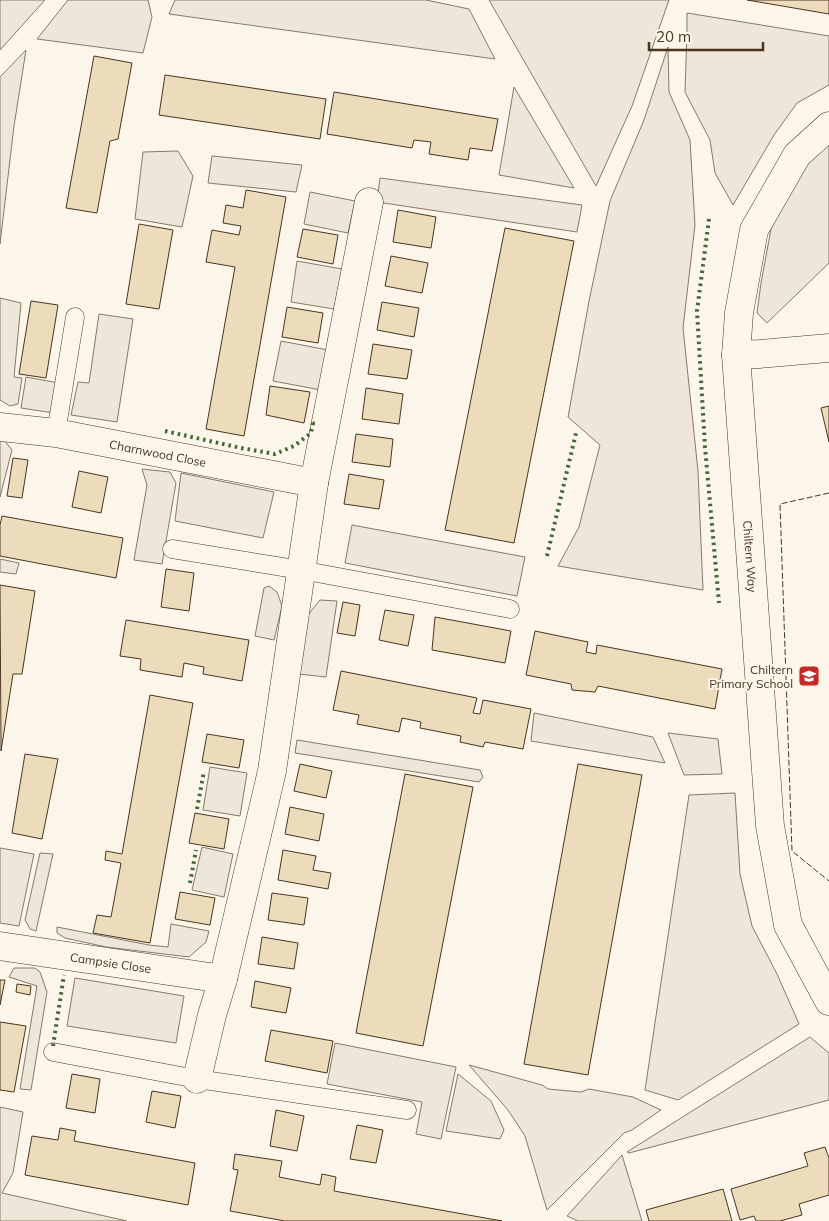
<svg xmlns="http://www.w3.org/2000/svg" width="829" height="1221" font-family="Mulish,sans-serif">
	<style>
		.green { fill: #ede6d9; stroke: #887966 }
		.parking { fill: #ede7d9; stroke: #887966 }
		.building { fill: #ecdcbc; stroke: #4a3520 }
		.lines { fill: none; stroke-linecap: round; stroke-linejoin: round }
		.lane-casing { stroke: #4a3520; stroke-width: 19 }
		.street-casing { stroke: #4a3520; stroke-width: 29 }
		.lane { stroke: #fbf6e9; stroke-width: 18 }
		.street { stroke: #fbf6e9; stroke-width: 28 }
		.hedge { stroke: #436837; stroke-width: 4; stroke-dasharray: 2.5 4; stroke-linecap: butt }
		.fence { stroke: #4a3520; stroke-width: 1; stroke-dasharray: 6 2.5; stroke-linecap: butt }
		.labels { text-anchor: middle; dominant-baseline: central; stroke-width: 4; stroke-linejoin: round; paint-order: stroke }
		.street-label { font-size: 12px; fill: #4a3520; stroke: #fbf6e9 }
		.poi-label { font-size: 12px; fill: #4a3520; stroke: #fbf6e9; text-anchor: end }
	</style>
	<rect width="100%" height="100%" fill="#fbf6e9"/>
	<path class="green" d="M0 0H45L0 50Z
		M68 0H148L152 17 143 53 37 39Z
		M175 0H426L469 9 495 59 169 14Z
		M489 0H669L632 106 596 186Z
		M687 13 829 36V85L797 103 774 135 733 205 715 173 710 140 685 92 687 30Z
		M668 47 669 92 690 140 695 225 683 328 698 471 703 590 558 566 579 527 600 445 568 417 589 301 610 201 644 120Z
		M26 50 14 126 0 244V77Z
		M514 87 574 188 499 175Z
		M829 141V263L767 323 757 313 761 283 771 229 793 179Z
		M178 151 193 176 182 227 135 219 143 152Z
		M212 156 302 165 296 192 208 183Z
		M380 178 582 205 577 232 377 202Z
		M0 298 21 303 14 377 22 378 18 404 10 406 0 400Z
		M0 440H4L12 450 0 497Z
		M142 469 170 472 176 483 162 564 134 560 147 485Z
		M0 559 19 563 16 574 0 572Z
		M269 586 277 592 282 606 274 640 255 636 264 588Z
		M320 600 337 601 326 677 298 674 307 616Z
		M534 713 653 737 665 763 531 741Z
		M668 733 718 739 722 774 684 775Z
		M297 740 480 770 483 777 479 782 295 753Z
		M735 793 740 874 752 926 777 974 799 1024 678 1100 645 1090 689 795Z
		M40 853 53 854 36 931 30 929 25 920Z
		M171 924 209 931 206 942 189 957 106 947 65 938 57 933V927L149 945 168 947Z
		M14 968H35L40 972 47 992 31 1090 20 1089 37 986 9 977Z
		M810 1037 829 1053V1100L629 1153 627 1152Z
		M469 1065 542 1085 548 1089 581 1092 589 1089 633 1097 661 1110 632 1130 624 1133 547 1210 525 1136 508 1110Z
		M458 1074 491 1101 504 1130 500 1139 446 1131Z
		M0 1107 23 1112 13 1173 2 1193 127 1221H0Z
		M622 1155 642 1221H578L567 1216Z"/>
	<path class="parking" d="M310 192 355 201 348 233 304 224Z
		M297 261 342 269 334 309 291 302Z
		M99 314 133 319 117 422 71 415 78 382 89 383Z
		M281 341 328 350 321 390 273 381Z
		M26 377 59 383 54 413 21 408Z
		M181 473 274 492 263 538 175 521Z
		M352 525 525 557 517 596 345 563Z
		M210 767 247 773 240 816 203 810Z
		M202 847 233 854 224 897 192 890Z
		M0 848 34 854 19 926 0 923Z
		M75 978 184 996 176 1043 67 1026Z
		M335 1043 456 1067 441 1139 416 1134 422 1102 327 1084Z"/>
	<path class="building" d="M747 0H829V14Z
		M94 56 132 63 118 139 110 141 97 213 66 208Z
		M165 75 326 99 320 139 159 115Z
		M334 92 498 119 492 151 470 148 468 160 429 154 431 142 414 140 412 148 327 134Z
		M246 190 286 197 244 436 206 429 235 267 206 262 212 230 239 235 241 226 223 223 226 205 243 208Z
		M398 210 436 217 431 248 393 242Z
		M139 224 173 230 159 309 126 304Z
		M505 228 574 241 514 543 445 530Z
		M303 229 338 235 333 264 297 257Z
		M391 256 428 263 422 293 385 286Z
		M31 301 58 305 46 378 19 374Z
		M382 302 419 308 414 337 377 330Z
		M287 307 323 313 318 343 282 337Z
		M373 344 412 350 407 379 368 374Z
		M270 386 310 392 304 423 266 415Z
		M366 388 403 394 399 424 362 419Z
		M829 406V442L821 408Z
		M356 434 393 439 390 467 352 462Z
		M13 458 28 460 22 498 7 496Z
		M79 471 108 477 101 513 72 507Z
		M349 474 384 480 379 509 344 504Z
		M2 516 123 538 116 578 0 556V525Z
		M166 569 194 573 189 611 161 607Z
		M0 585 35 591 22 674H13L1 751Z
		M343 602 360 605 355 636 337 633Z
		M385 610 414 615 408 646 379 640Z
		M435 617 511 631 505 663 432 650Z
		M126 620 249 640 242 681 203 674 204 667 184 663 182 677 140 670 141 659 120 656Z
		M535 631 588 642 586 652 596 654 597 645 722 669 715 709 598 686 595 692 572 690 571 684 526 675Z
		M341 671 477 698 473 713 480 714 483 700 531 709 523 749 485 742 483 747 460 742 461 736 420 728 421 722 402 718 399 732 357 724 359 715 333 710Z
		M150 695 193 703 150 943 93 933 97 915 111 917 121 863 105 860 106 851 122 854Z
		M207 734 244 740 239 768 202 762Z
		M25 754 58 759 42 839 12 833Z
		M300 764 332 771 326 798 294 791Z
		M578 764 642 775 588 1075 524 1064Z
		M405 774 473 787 423 1046 356 1033Z
		M290 807 324 814 319 841 285 834Z
		M195 813 229 819 224 849 189 843Z
		M283 850 316 856 313 870 331 873 328 889 278 880Z
		M180 892 215 898 210 925 175 919Z
		M272 893 308 898 304 925 268 920Z
		M262 937 298 943 294 969 258 964Z
		M0 980H5L0 1005Z
		M255 981 291 988 286 1013 251 1007Z
		M17 984 31 986 30 995 16 992Z
		M0 1022 26 1026 14 1092 0 1090Z
		M271 1030 333 1041 327 1073 265 1061Z
		M72 1074 100 1079 95 1113 66 1108Z
		M152 1091 181 1096 175 1128 146 1122Z
		M276 1110 304 1116 297 1151 270 1146Z
		M357 1125 383 1130 376 1163 350 1159Z
		M60 1128 76 1131 74 1141 195 1163 188 1205 25 1175 32 1136 58 1140Z
		M825 1147 829 1158V1195L799 1204 802 1215 780 1221H756L754 1216 740 1220 731 1189 808 1166 804 1153Z
		M235 1154 282 1161 279 1177 320 1185 322 1174 336 1177 334 1191 502 1221H285L230 1211 238 1170 233 1169Z
		M723 1189 732 1221H649L646 1210Z"/>
	<g class="lines">
		<g class="lane-casing">
			<path id="lane" d="M56 433 75 317
				M172 549 301 570 510 609
				M53 1052 197 1079 407 1110"/>
		</g>
		<g class="street-casing">
			<g id="street">
				<path id="s1" d="M829 126 797 155 754 230 739 313 736 355 770 826 788 925 829 1001"/>
				<path d="M736 355 759 354 829 348"/>
				<path id="s2" d="M0 427 56 433 314 483"/>
				<path id="s3" d="M0 946 223 979"/>
				<path d="M197 1079 212 1015 223 979 272 771 314 483 369 202"/>
			</g>
		</g>
		<use href="#lane" class="lane"/>
		<use href="#street" class="street"/>
		<path class="hedge" d="M709 219 697 311 705 447 719 603
			M165 431 241 448 275 454 294 446 311 433 313 423 309 422
			M547 556 576 433
			M197 809 204 771
			M190 883 196 850
			M53 1046 64 975"/>
		<path class="fence" d="M829 493 780 504 792 851 829 881"/>
	</g>
	<defs>
		<g id="school-square" transform="scale(1.125)"><rect x="-9" y="-9" width="18" height="18" rx="4" fill="#c62828" stroke="#fbf6e9"/><path d="M0-5L7-2L0 1L-7-2ZM-4 1L0 2.5L4 1V4Q0 6-4 4Z" fill="#fff"/></g>
	</defs>
	<g fill-rule="evenodd">
		<use href="#school-square" x="809" y="676"/>
	</g>
	<g class="labels">
		<g class="street-label">
			<text stroke="none"><textPath href="#s2" startOffset="160">Charnwood Close</textPath></text>
			<text stroke="none"><textPath href="#s1" startOffset="458">Chiltern Way</textPath></text>
			<text stroke="none"><textPath href="#s3" startOffset="112">Campsie Close</textPath></text>
		</g>
		<g class="poi-label">
			<text x="793" y="669">Chiltern<tspan x="793" dy="14">Primary School</tspan></text>
		</g>
	</g>
	<path d="M649 42v8h114v-8" fill="none" stroke="#4a3520" stroke-width="2.5"/>
	<text x="656" y="42" font-size="15" fill="#4a3520" stroke="#fbf6e9" stroke-width="4" paint-order="stroke">20 m</text>
</svg>
